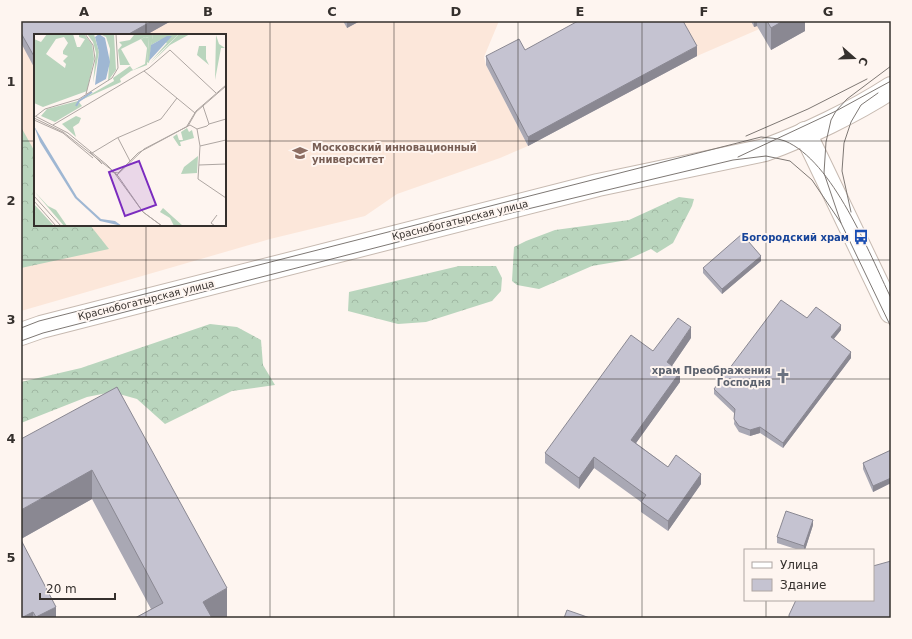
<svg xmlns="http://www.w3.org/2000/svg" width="912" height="639" font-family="'DejaVu Sans',sans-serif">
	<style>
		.built { fill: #fce7da; fill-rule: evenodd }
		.forest { fill: url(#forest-crowns) }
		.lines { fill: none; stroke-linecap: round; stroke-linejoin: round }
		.minor-casing { stroke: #c7bab1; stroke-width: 24 }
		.major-casing { stroke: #c7bab1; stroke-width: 24 }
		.minor { stroke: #fff; stroke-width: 22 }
		.major { stroke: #fff; stroke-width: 22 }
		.tram { stroke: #7e7874; stroke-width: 1 }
		.wall { fill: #a9a8b4 }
		.shaded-wall { fill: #8a8892 }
		.building { fill: #c5c3d1; stroke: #8a8892 }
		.grid { fill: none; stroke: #35302d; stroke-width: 1; stroke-opacity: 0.55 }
		.labels { text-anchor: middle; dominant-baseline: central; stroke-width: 4; stroke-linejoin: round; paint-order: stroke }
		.education-label { font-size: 10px; font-weight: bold; fill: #785e54; stroke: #fef5f0; text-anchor: start }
		.street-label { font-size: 10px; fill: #35302d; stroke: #fef5f0 }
		.transit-label { font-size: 10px; font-weight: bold; fill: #164399; stroke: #fef5f0; text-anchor: end }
		.worship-label { font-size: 10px; font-weight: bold; fill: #5b616d; stroke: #fef5f0; text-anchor: end }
		.inset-river { fill: none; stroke: #9fb7d3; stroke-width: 2 }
		.inset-road { fill: none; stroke: #aea6a2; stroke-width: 1 }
		.view { fill: #7b2cbf; fill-opacity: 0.15; stroke: #7b2cbf; stroke-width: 2 }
		.inset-edge { fill: none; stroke: #35302d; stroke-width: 2 }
		.neatline { fill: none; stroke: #35302d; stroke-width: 1.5 }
		.grid-label { font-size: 13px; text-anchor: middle; font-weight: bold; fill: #35302d }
	</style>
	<defs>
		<pattern id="forest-crowns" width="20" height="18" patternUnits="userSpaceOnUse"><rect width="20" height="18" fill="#b9d5bd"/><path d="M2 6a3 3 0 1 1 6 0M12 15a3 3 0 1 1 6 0" fill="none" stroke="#a0b7a3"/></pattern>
	</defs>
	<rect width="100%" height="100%" fill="#fef5f0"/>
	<path class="built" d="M21 21H499L484 57 486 65 528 146 500 158 397 194 365 216 270 239 21 311ZM35 35H225V225H35Z
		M678 21H778L697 56Z"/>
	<path class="forest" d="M21 127 35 152V225H90L109 249 21 268Z
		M679 197 694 199 692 206 673 243 657 253 651 249 627 260 592 266 539 289 517 285 512 281 514 247 526 241 555 230 629 220Z
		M459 266H496L502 278 501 291 492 301 426 322 398 324 348 311 349 292Z
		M210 324 237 327 261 340 263 365 275 385 232 391 165 424 137 399 112 392 87 397 21 423V382L81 368Z"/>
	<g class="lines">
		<g class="minor-casing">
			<path id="minor" d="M805 133 891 312"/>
		</g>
		<g class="major-casing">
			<path id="major" d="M21 334 41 327 598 185 765 150C806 135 854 112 891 88"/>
		</g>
		<use href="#minor" class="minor"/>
		<use href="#major" class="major"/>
		<path class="tram" d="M891 66 847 99 836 111 831 120 826 142 824 173 841 223 891 327
			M746 136 808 109 867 79
			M738 157 836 111 891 81
			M851 212 842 171 844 143 851 122 861 105 878 93
			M21 328 39 321 761 137C769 138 777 138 785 141 833 161 869 253 891 298
			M21 341 43 333 515 212 733 160 766 156 790 161 812 180 841 223"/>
	</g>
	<path class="wall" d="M21 21H171L146 35H35V69L21 43Z
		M343 21H360L347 28Z
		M751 21H805V31L771 50 757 26 754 27Z
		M525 50 697 56 528 146 486 65V56Z
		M761 261 722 294 703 273V268Z
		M841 330 834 339 851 358 783 448 760 433 750 436 739 432 734 424 735 414 714 394V389Z
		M691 338 672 366 680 382 636 443 668 467 701 484 668 531 641 512V502L594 468 579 489 545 463V453Z
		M117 387 227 617 226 618H135L151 609 92 499 21 539Z
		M891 450V483L873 492 863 469V463Z
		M813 525 805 550H799L777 543V537Z
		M21 540 56 618H21Z"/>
	<path class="shaded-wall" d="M152 21H171L146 35H127Z
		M347 21H360L347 28Z
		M754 21H757V26L754 27Z
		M783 21H805V31L771 50V28Z
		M697 46V56L528 146V137Z
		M761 256V261L722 294V289Z
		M841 325V330L831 342V337Z
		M691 327V338L667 373V362Z
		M851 352V358L783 448V443Z
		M680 372V382L631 450V440Z
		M760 427V433L750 436V430Z
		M594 457V468L579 489V478Z
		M92 470V499L21 539V510Z
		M701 474V484L668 531V521Z
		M891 478V483L873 492V486Z
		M813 520V525L805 550H804V546Z
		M227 588V617L226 618H203V602Z
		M56 607V618H36V617Z
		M33 612V618H21Z"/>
	<path class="building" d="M21 21H152L127 35H35V58L21 33Z
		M578 21H683L697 46 528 137 486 56 519 39 525 50Z
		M767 21H783L771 28Z
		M742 234 761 256 722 289 703 268Z
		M781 300 807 318 816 307 841 325 831 337 851 352 783 443 760 427 750 430 739 426 734 419 735 409 714 389Z
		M678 318 691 327 667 362 680 372 631 440 668 467 676 455 701 474 668 521 641 502 646 495 594 457 579 478 545 453 631 335 653 351Z
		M117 387 227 588 203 602 212 618H135L163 603 92 470 21 510V439Z
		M891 450V478L873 486 863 463Z
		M786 511 813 520 804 546 777 537Z
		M21 540 56 607 36 617 33 612 21 618Z
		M891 561V618H789V615L796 600H873V566Z
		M567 610 590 618H564Z"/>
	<path class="grid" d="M146 21V35M270 21V618M394 21V618M518 21V618M642 21V618M766 21V550M21 141H35M225 141H891M146 225V618M21 260H891M21 379H891M21 498H891M766 600V618"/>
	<defs>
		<g id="university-bare" transform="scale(1.2)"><path d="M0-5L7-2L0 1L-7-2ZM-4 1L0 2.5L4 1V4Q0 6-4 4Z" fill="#8d6e63" stroke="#fef5f0" stroke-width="2.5" paint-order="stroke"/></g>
		<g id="bus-bare" transform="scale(1.2)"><path d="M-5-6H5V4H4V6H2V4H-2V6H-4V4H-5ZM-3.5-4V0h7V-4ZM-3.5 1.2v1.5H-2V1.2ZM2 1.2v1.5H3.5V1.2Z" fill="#1a4fb4" stroke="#fef5f0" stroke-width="2.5" paint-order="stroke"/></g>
		<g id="church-bare" transform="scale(1.2)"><path d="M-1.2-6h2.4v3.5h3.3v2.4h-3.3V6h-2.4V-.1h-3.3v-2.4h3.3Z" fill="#6b7280" stroke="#fef5f0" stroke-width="2.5" paint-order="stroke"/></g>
	</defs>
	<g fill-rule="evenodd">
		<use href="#university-bare" x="300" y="153"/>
		<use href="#bus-bare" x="861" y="237"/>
		<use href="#church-bare" x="783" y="376"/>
	</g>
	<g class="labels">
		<g class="education-label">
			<text x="312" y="147">Московский инновационный<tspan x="312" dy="12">университет</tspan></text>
		</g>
		<g class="street-label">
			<text transform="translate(460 220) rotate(-14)">Краснобогатырская улица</text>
			<text transform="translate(146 300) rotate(-14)">Краснобогатырская улица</text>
		</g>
		<g class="transit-label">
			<text x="849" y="237">Богородский храм</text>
		</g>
		<g class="worship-label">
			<text x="771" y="370">храм Преображения<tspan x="771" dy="12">Господня</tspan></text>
		</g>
	</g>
	<g transform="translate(34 34)">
		<rect width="192" height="192" fill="#fef5f0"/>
		<path d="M119 0 115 29 113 28 115 4 111 3 87 15 96 31H86L84 16 88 11 85 8 96 6 100 1ZM182 1 185 10 191 14H187L181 46ZM165 12H172V25L175 31 163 21ZM44 67 48 72 21 88 7 82 13 75ZM42 82 47 84 45 89 39 93 42 103 28 90ZM164 122 163 139 147 140 150 133ZM0 170 20 192H12L0 176Z" fill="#b9d5bd"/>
		<path d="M13 0H39L43 13H46L51 5 45 3V0H50L58 10 60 25 53 57 9 73 0 69V5L7 8ZM30 3 34 9 29 17V20L34 22 29 27 32 30 31 34 12 20 22 5ZM53 0H60L65 18 59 49 62 19 59 8ZM66 0H80L82 36 74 47 76 15 72 3ZM145 0H156L136 11 116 30ZM111 3 115 4 113 31 97 37 86 45 87 48 45 67 80 47 79 44 96 32 99 36 111 30 113 14 107 5ZM153 94 155 98 158 96 160 104 146 108 147 112H145L139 103 143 100 145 106H149L147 98ZM162 127V137L150 139V137ZM0 157 14 172 22 176 33 192H30ZM129 174 149 192H140L136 184 126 178ZM0 176 8 185 12 192H0Z" fill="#b9d5bd" fill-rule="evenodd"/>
		<path d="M119 0H145L117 27 133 9 126 6 117 11Z" fill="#b9d5bd"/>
		<path d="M65 0 71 4 76 28 72 45 61 51 65 18 61 3ZM133 2H138L115 27 117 11ZM0 92 43 163 67 185 81 187 88 192 66 187 41 164 6 108Z" fill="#9fb7d3"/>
		<path class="inset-river" d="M42 72 45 67 58 58"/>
		<path class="inset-road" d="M51 0 59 11 61 25 52 60M110 37 161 79M1 82 34 99 73 131 84 142 109 178 128 192M2 82 11 75 45 65 78 44 84 34 82 0M0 84 29 98 79 137 109 178 128 192M0 86 29 99 59 124M175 90 192 85M19 91 115 34 136 16 182 59M153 92 162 77 192 51M163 95 166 112 164 145 192 164M84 104 96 127M166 112 192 106M56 118 68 130M58 119 83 104 127 85 143 64M165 131 192 130M78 138 84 139 104 119 154 92 162 78 192 52M83 141 110 115 156 91 163 95 173 92 175 90 169 72M0 162 27 192M0 167 22 192M181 192 177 189 183 181"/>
		<path class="view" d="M105 127 122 171 91 182 75 138Z"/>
		<rect width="192" height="192" class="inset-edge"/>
	</g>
	<rect width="912" height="639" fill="none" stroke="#fef5f0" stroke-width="44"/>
	<rect x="744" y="549" width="130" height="52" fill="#fef5f0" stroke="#aea6a2"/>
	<rect x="752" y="562" width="20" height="6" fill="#ffffff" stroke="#aea6a2"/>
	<text x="780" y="569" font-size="12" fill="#35302d">Улица</text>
	<rect x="752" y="579" width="20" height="12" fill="#c5c3d1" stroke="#aea6a2"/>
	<text x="780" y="589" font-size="12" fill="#35302d">Здание</text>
	<g transform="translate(854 58) rotate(110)" stroke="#fef5f0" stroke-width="3" paint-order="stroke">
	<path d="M0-3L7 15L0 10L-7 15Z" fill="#35302d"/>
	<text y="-6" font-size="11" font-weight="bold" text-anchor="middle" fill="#35302d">С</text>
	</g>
	<path d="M40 593v6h75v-6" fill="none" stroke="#35302d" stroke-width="2"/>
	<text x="46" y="593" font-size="12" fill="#35302d" stroke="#fef5f0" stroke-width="3" paint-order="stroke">20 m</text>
	<rect x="22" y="22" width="868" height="595" class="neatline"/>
	<g class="grid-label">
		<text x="84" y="16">A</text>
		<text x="208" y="16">B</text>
		<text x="332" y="16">C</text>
		<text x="456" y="16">D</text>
		<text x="580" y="16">E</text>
		<text x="704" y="16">F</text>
		<text x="828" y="16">G</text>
		<text x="11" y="86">1</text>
		<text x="11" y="205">2</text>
		<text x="11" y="324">3</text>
		<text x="11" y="443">4</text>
		<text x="11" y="562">5</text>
	</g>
</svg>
